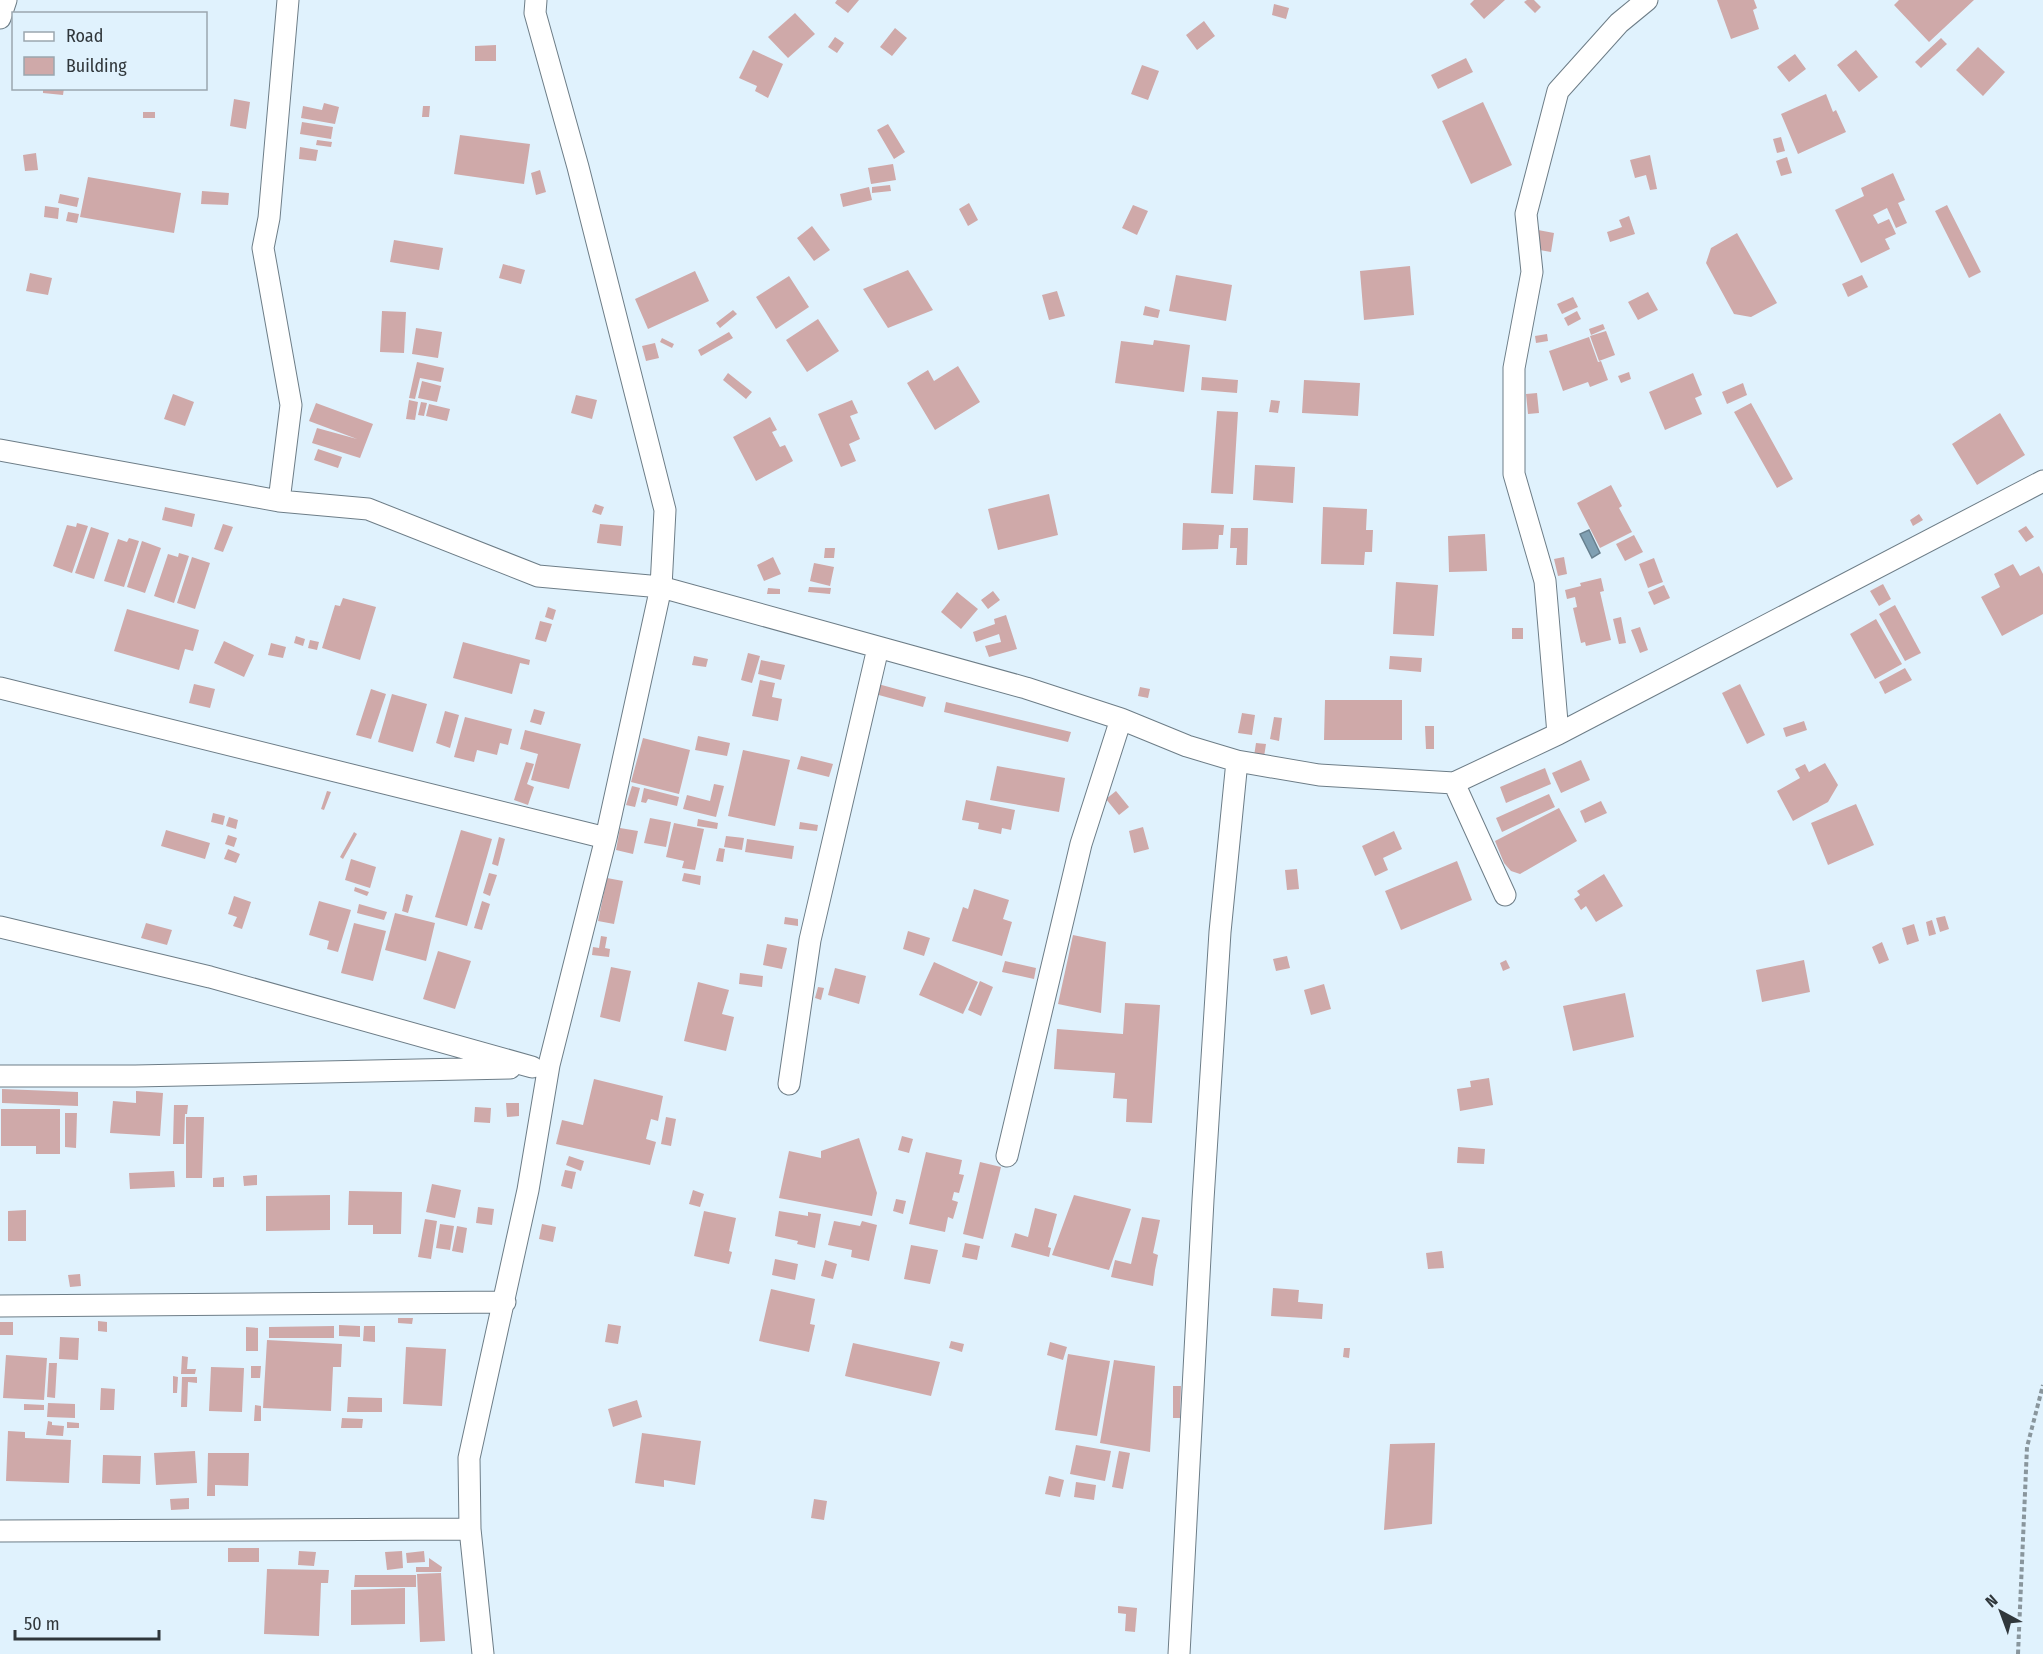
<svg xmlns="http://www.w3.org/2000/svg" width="2043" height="1654" font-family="'Fira Sans Condensed',sans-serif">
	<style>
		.water { fill: #80a0b3; stroke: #68808f; stroke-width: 1.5 }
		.building { fill: #cfa9a9 }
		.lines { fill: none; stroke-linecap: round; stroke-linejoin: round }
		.minor-casing { stroke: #6d7d87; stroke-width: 23 }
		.path { stroke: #89969d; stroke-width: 4; stroke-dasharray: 4.5 3; stroke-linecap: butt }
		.minor { stroke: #fff; stroke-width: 21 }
	</style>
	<rect width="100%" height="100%" fill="#e0f2fd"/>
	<path class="water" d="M1589 530 1600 553 1592 558 1580 534Z"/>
	<path class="building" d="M837 0H859L848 13 835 3Z
		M1474 0H1505L1484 19 1470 4Z
		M1527 0H1534L1541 7 1535 13 1524 2Z
		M1717 0H1754L1757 8 1753 10 1759 29 1731 39Z
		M1899 0H1974L1929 42 1894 5Z
		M1274 4 1289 8 1286 19 1272 15Z
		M795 13 815 34 788 58 768 37Z
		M1204 21 1215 36 1197 50 1186 35Z
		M895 28 907 38 892 56 880 47Z
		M835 37 844 43 837 53 828 47Z
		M1941 38 1947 44 1921 68 1915 62Z
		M496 45V61H475V46Z
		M1978 47 2005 72 1983 96 1956 70Z
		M753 50 783 64 768 98 755 91 757 86 739 78Z
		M1856 50 1878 77 1859 92 1837 65Z
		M1795 54 1806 69 1789 82 1777 67Z
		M1466 58 1473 72 1438 89 1431 75Z
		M1142 65 1159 71 1148 100 1131 94Z
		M43 88H64L63 95 43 93Z
		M1826 94 1833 112 1836 110 1846 132 1798 154 1781 114Z
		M234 99 250 102 246 129 230 126Z
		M1483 102 1512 165 1471 184 1442 121Z
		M324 103 339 107 335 124 301 118 303 106 322 110Z
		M423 106H430L429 117H422Z
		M143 112H155V118H143Z
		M302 122 333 127 331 139 300 134Z
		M888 124 905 152 894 159 877 130Z
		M460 135 530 144 524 184 454 174Z
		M1781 137 1785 151 1777 153 1773 139Z
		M317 140 332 142 331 147 316 145Z
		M300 147 318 150 316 161 299 159Z
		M36 153 38 170 25 171 23 155Z
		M1650 155 1657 189 1650 190 1646 175 1635 178 1630 160Z
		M1787 157 1792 173 1781 176 1776 161Z
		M893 164 896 180 871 184 868 168Z
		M540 170 546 192 536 195 531 173Z
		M1893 173 1905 200 1898 203 1907 223 1896 228 1887 208 1873 215 1878 224 1889 219 1896 234 1885 239 1890 249 1861 263 1835 210 1864 196 1861 188Z
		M88 177 181 193 174 233 80 217Z
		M890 185 891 191 872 193V187Z
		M869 187 872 200 843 207 840 194Z
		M202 191 229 193 228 205 201 204Z
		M60 194 79 198 77 207 58 203Z
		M969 203 978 220 968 226 959 209Z
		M1133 205 1148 211 1137 235 1122 228Z
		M1947 205 1981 272 1969 278 1935 211Z
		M45 206 59 208 58 219 44 217Z
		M68 212 79 214 77 223 66 221Z
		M1629 216 1635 234 1610 242 1607 232 1622 227 1619 220Z
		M812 226 830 250 814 261 797 238Z
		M1538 230 1554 233 1551 252 1534 249Z
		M1737 233 1777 303 1751 317 1734 314 1706 263 1711 248Z
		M394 240 443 248 439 270 390 262Z
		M503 264 525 270 521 284 499 278Z
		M1410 266 1414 315 1364 320 1360 271Z
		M908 270 933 310 888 328 863 289Z
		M695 271 709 301 648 329 635 299Z
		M30 273 52 278 48 295 26 291Z
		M1176 275 1232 285 1226 321 1169 311Z
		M1862 275 1868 287 1848 297 1842 284Z
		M789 276 809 307 776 329 756 297Z
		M1057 291 1065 316 1049 320 1042 295Z
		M1648 292 1658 310 1638 320 1628 302Z
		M1573 297 1578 307 1562 314 1557 304Z
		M1145 306 1160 310 1158 318 1143 315Z
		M733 310 737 314 720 328 716 323Z
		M382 311 406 312 404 353 380 352Z
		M1577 311 1581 319 1568 326 1564 318Z
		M818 319 839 351 807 372 786 340Z
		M1603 324 1605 329 1591 335 1589 329Z
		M416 328 442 332 438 358 412 354Z
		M1606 331 1615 355 1599 361 1590 336Z
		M729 332 733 338 701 356 698 350Z
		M1547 334 1548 341 1536 343 1535 336Z
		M1589 337 1598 362 1601 361 1608 380 1590 387 1588 382 1563 391 1549 351Z
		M662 338 674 344 672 348 660 342Z
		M1154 340 1190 345 1184 392 1115 383 1121 341 1153 345Z
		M655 343 659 358 646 361 642 346Z
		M417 362 444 368 441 382 420 378 415 399 409 398Z
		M958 366 980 402 935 430 907 383 928 370 934 381Z
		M1629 372 1631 379 1621 383 1618 376Z
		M728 373 752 392 746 399 723 380Z
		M1693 373 1702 395 1695 398 1702 414 1665 430 1649 392Z
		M1202 377 1238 380 1237 393 1201 390Z
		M1304 380 1360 383 1358 416 1302 413Z
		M422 381 441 386 437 402 418 398Z
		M1743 383 1747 395 1727 404 1722 392Z
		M1537 393 1539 413 1528 414 1526 394Z
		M173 394 194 402 185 426 164 419Z
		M576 395 597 400 592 419 571 413Z
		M409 400 418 402 415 420 406 419Z
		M852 400 858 413 850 416 860 439 849 444 856 461 841 467 818 414Z
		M1271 400 1280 401 1278 413 1269 412Z
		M421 402 427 403 424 416 418 415Z
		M316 403 373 424 360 458 312 443 317 428 357 439 309 421Z
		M1751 403 1793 479 1777 488 1734 412Z
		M429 404 450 409 447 421 426 416Z
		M1217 411 1238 412 1233 494 1211 493Z
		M2000 413 2025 455 1977 485 1952 444Z
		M770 417 777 430 772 432 780 447 785 445 793 461 756 481 733 437Z
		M318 449 342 457 338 468 314 460Z
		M1255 465 1295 467 1293 503 1253 500Z
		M1611 485 1622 506 1619 508 1632 532 1600 548 1577 503Z
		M1049 494 1058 535 998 550 988 509Z
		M595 504 604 507 601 515 592 512Z
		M165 507 195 514 192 527 162 520Z
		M1323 507 1367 509 1366 530H1373L1372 552H1365L1364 565 1321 564Z
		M1919 514 1923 520 1913 526 1910 520Z
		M77 523 88 526 72 573 53 566 67 525 76 527Z
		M1183 523 1224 525 1223 535H1219L1218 549 1182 550Z
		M223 524 233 527 223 552 214 549Z
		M600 524 623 526 621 546 597 543Z
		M2026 526 2034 537 2026 542 2018 531Z
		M91 527 109 533 94 579 75 573Z
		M1231 528H1248L1247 565H1236L1237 548H1230Z
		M1485 534 1487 571 1449 572 1448 536Z
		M1634 535 1643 552 1625 561 1616 544Z
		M129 538 139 541 124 587 104 581 118 539 127 542Z
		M142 541 161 548 145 593 127 587Z
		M825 548H835L834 558H824Z
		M179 553 189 556 174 603 154 596 168 554 178 557Z
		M192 557 210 563 195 609 177 603Z
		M773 557 781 574 764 581 757 565Z
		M1564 557 1567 574 1558 576 1554 559Z
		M1654 558 1663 582 1648 588 1639 564Z
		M814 563 834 567 830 586 810 581Z
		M2013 564 2020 576 2039 566 2043 574V614L2002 636 1981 597 2000 587 1994 574Z
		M1601 578 1604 591 1600 592 1611 640 1586 646 1585 642 1581 643 1573 608 1577 607 1575 597 1567 599 1565 590 1581 586 1580 583Z
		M1396 582 1438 585 1434 636 1393 634Z
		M1883 584 1891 599 1879 606 1870 591Z
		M1664 585 1670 598 1654 605 1648 592Z
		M809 587 831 588 830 594 808 592Z
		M768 588 780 589V594H767Z
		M993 591 1000 600 988 609 981 600Z
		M957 592 978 609 961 629 941 612Z
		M343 598 376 607 360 660 322 648 335 605 340 606Z
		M1895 605 1921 653 1905 661 1879 614Z
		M548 607 556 610 553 620 545 617Z
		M127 609 199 630 193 651 185 649 179 670 114 651Z
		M1006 615 1017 649 989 657 985 646 1001 642 999 634 976 642 973 632 995 624 994 619Z
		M1621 617 1626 643 1619 644 1613 619Z
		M1876 619 1902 664 1875 679 1850 634Z
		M540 621 552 624 546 642 535 639Z
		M1640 627 1648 650 1640 653 1631 630Z
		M1512 628H1523V639H1512Z
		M296 636 305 639 303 646 294 643Z
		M310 640 319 642 317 650 308 648Z
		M224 641 254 655 244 677 214 663Z
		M463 642 530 660 529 665 520 663 512 694 453 678Z
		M271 643 286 647 283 658 268 655Z
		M748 653 760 656 752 683 741 680Z
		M694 656 708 659 706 667 692 665Z
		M1390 656 1422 658 1421 672 1389 669Z
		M761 660 785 665 781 680 758 674Z
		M1905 668 1912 680 1885 694 1879 682Z
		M760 680 775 683 772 697 782 699 778 721 752 716Z
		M194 684 215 689 210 708 189 703Z
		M878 684 926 697 923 707 875 694Z
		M1740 684 1765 735 1747 744 1722 693Z
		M1140 687 1150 689 1148 698 1138 696Z
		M371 689 386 694 371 739 356 735Z
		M392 694 427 704 413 752 378 742Z
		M1325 700H1402V740H1324Z
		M946 702 1071 732 1068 742 944 712Z
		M534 709 545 712 541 725 530 722Z
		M445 711 459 715 450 748 436 743Z
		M1242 713 1255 715 1252 735 1238 733Z
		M465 717 512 729 508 745 500 743 497 755 477 750 474 762 454 757Z
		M1274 717 1282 718 1279 741 1270 739Z
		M1804 721 1807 730 1786 737 1783 728Z
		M1425 726H1434V749H1426Z
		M525 730 581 744 569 789 531 780 538 754 520 749Z
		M698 736 730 743 727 756 695 750Z
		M643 738 690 750 679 794 631 782Z
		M1256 743 1266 744 1264 757 1254 756Z
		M743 750 790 760 775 826 728 816Z
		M801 756 833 764 829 777 797 769Z
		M1581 760 1590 780 1561 793 1552 773Z
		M526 762 534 764 527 784 534 787 528 805 514 800Z
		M1825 763 1838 785 1828 802 1793 821 1777 791 1800 778 1795 769 1805 764 1809 772Z
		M997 766 1065 778 1059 812 990 800Z
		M1545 768 1551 784 1506 803 1500 787Z
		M714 784 724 786 716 817 683 809 687 795 710 801Z
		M632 786 640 788 635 807 626 805Z
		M644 788 679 797 677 806 648 799 646 803 641 802Z
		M327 791 331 792 324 810 321 809Z
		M1116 791 1129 807 1119 815 1106 799Z
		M1549 794 1555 807 1502 832 1496 818Z
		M966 800 1015 810 1011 830 1002 828 1001 834 978 829 979 823 962 820Z
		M1601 801 1607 813 1585 823 1580 811Z
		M1856 804 1874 845 1828 865 1811 823Z
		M1559 808 1577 841 1520 874 1511 871 1504 863 1495 841Z
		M213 813 225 816 223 825 211 822Z
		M229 817 238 820 236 829 226 826Z
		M650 818 671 822 666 847 644 843Z
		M698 819 718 823 717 829 697 826Z
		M800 822 818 825 817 831 799 829Z
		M674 823 704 829 695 870 682 868 684 861 666 857Z
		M1143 827 1149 849 1134 853 1129 831Z
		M620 828 638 831 633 854 616 850Z
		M166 830 210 843 205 859 161 846Z
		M461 830 492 839 467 926 435 917Z
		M1394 831 1402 849 1383 858 1388 870 1375 876 1362 846Z
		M354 832 357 834 343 859 340 857Z
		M228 835 237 838 234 847 225 844Z
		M726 836 744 838 742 850 724 847Z
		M499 837 505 839 498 866 492 864Z
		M747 839 794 846 792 859 745 852Z
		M719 848 725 849 723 862 716 861Z
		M228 849 240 854 236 863 224 859Z
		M351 859 376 867 370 888 345 880Z
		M1457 861 1472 900 1401 930 1385 891Z
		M1297 869 1299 889 1287 890 1285 870Z
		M489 873 497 875 490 896 483 893Z
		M684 873 701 876 700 885 682 881Z
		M1604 874 1623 906 1596 922 1586 906 1581 910 1574 899 1580 895 1577 891Z
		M607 878 623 881 614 924 598 921Z
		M355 887 369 892 367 896 354 891Z
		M974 889 1009 900 1003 919 1012 922 1002 956 952 941 963 907 968 909Z
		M406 894 413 896 408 913 402 911Z
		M234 896 251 902 242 929 233 926 237 917 228 914Z
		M319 901 351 910 338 952 327 949 329 941 309 935Z
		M482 901 490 904 482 930 474 928Z
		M359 904 387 912 384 920 357 913Z
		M395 913 435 923 426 961 385 950Z
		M1945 916 1949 929 1940 932 1936 918Z
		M785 917 798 919V926L784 924Z
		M1932 920 1936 934 1929 936 1926 922Z
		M146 923 172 930 167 945 141 938Z
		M354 923 386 931 373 981 341 973Z
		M1914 924 1919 941 1907 945 1902 928Z
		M908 931 930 938 924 956 903 949Z
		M1073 935 1106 942 1101 1013 1058 1004Z
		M601 936 607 937 605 948 610 949 609 957 592 955 593 947 599 948Z
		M1882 942 1889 960 1879 964 1872 947Z
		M767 944 787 948 782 969 763 965Z
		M438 951 471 961 455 1009 423 999Z
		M1287 956 1290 968 1276 971 1273 959Z
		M1506 960 1510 968 1503 971 1500 963Z
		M1804 960 1810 992 1762 1002 1756 970Z
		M1005 961 1036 968 1034 979 1002 972Z
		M934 962 978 982 963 1014 919 995Z
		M611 967 631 971 620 1022 600 1017Z
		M835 968 866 976 859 1004 828 995Z
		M740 973 763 976 762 987 739 984Z
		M980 981 993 987 981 1016 968 1010Z
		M698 982 729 990 722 1014 734 1017 726 1051 684 1041Z
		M1324 984 1331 1009 1311 1015 1304 990Z
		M818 987 824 988 821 1000 815 998Z
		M1625 993 1634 1037 1573 1051 1563 1006Z
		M1125 1003 1160 1005 1152 1123 1126 1122 1127 1099 1113 1098 1115 1073 1054 1069 1057 1029 1123 1034Z
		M1489 1078 1493 1105 1460 1111 1457 1089 1471 1087 1470 1081Z
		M594 1079 663 1096 658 1121 651 1119 646 1139 656 1142 650 1165 556 1144 562 1120 583 1125Z
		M2 1089 78 1092V1106L2 1103Z
		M136 1091 163 1093 160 1136 110 1133 113 1101 136 1103Z
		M506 1103H519V1116L507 1117Z
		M174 1105H188L187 1114H185L184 1144H173Z
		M475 1107 491 1108 490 1123 474 1122Z
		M1 1109H60V1154H36V1146H1Z
		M65 1113H77L76 1148 65 1147Z
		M186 1117H204L202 1178H186Z
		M666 1117 676 1119 671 1146 661 1144Z
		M902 1136 913 1139 909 1153 898 1150Z
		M859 1138 877 1193 872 1216 779 1198 789 1151 821 1158V1151Z
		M1458 1147 1485 1149 1484 1164 1457 1163Z
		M926 1152 962 1160 959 1174 964 1175 959 1193 954 1192 952 1200 958 1202 953 1219 948 1217 945 1232 909 1224Z
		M569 1156 584 1161 581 1171 566 1165Z
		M980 1162 1001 1167 983 1239 963 1234Z
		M565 1170 576 1172 572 1189 561 1186Z
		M174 1171 175 1187 130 1189 129 1173Z
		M257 1175V1185L244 1186 243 1176Z
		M224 1177V1187H213V1178Z
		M432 1184 461 1190 455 1218 426 1212Z
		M693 1190 704 1194 700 1207 689 1204Z
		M349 1191 402 1192 401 1234H373V1225H348Z
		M330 1195V1230L266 1231V1196Z
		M1074 1195 1131 1209 1109 1270 1052 1255Z
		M896 1199 906 1201 903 1214 893 1211Z
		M478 1207 494 1209 492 1225 476 1223Z
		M1035 1208 1057 1214 1048 1247 1051 1248 1049 1257 1011 1247 1015 1233 1028 1237Z
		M26 1210V1241H8V1211Z
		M704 1211 736 1218 729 1251 732 1252 729 1264 694 1256Z
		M779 1211 808 1216V1212L821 1214 815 1248 797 1244 798 1241 775 1236Z
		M1142 1217 1160 1220 1153 1253 1158 1255 1155 1270 1153 1286 1111 1277 1115 1260 1131 1264Z
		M425 1219 437 1221 431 1259 418 1257Z
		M834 1221 860 1226 862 1221 877 1225 869 1261 851 1257 852 1250 828 1245Z
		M440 1224 454 1226 450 1250 436 1248Z
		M542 1224 556 1227 553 1242 539 1239Z
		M457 1226 467 1228 463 1253 452 1251Z
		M965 1243 980 1246 977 1260 962 1257Z
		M911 1245 938 1250 930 1284 904 1279Z
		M1442 1251 1444 1268 1428 1269 1426 1253Z
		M775 1259 798 1264 795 1280 772 1275Z
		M825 1260 837 1264 833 1279 821 1276Z
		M80 1274 81 1286 70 1287 68 1275Z
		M1273 1288 1299 1290 1298 1302 1323 1304 1322 1319 1271 1316Z
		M771 1289 815 1299 810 1324 815 1325 809 1352 759 1341Z
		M398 1318H413L412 1324 398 1323Z
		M98 1321 107 1322V1332L98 1331Z
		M0 1322H13V1335H0Z
		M608 1324 621 1326 618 1344 605 1342Z
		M339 1325 360 1326V1337L339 1336Z
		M334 1326V1338H269V1327Z
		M364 1326H375V1342L363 1341Z
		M246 1327 258 1328V1351H246Z
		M60 1337 79 1338 78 1360 59 1359Z
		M267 1340 342 1344 341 1367H333L331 1411 263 1408Z
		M951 1341 964 1344 962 1352 949 1348Z
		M1050 1342 1067 1347 1063 1360 1047 1355Z
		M853 1343 940 1362 931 1396 845 1376Z
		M406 1347 446 1349 442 1406 403 1404Z
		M1344 1348H1350L1349 1358 1343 1357Z
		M1068 1354 1110 1361 1097 1436 1055 1430Z
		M6 1355 47 1358 44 1400 3 1398Z
		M182 1356 188 1357 187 1369H196L195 1374H181Z
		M1114 1360 1155 1366 1150 1452 1100 1443Z
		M49 1363H57L55 1398 47 1397Z
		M251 1366H261L260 1378H251Z
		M211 1367 244 1368 242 1412 209 1411Z
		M173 1376 178 1377 177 1393H173Z
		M182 1377H197V1383L188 1382 187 1407H181Z
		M1173 1386H1181L1180 1418H1173Z
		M101 1388 115 1389 114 1410H100Z
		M348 1397 382 1398V1412H347Z
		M637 1400 642 1417 613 1427 608 1409Z
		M48 1403 75 1404V1418L47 1417Z
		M24 1404 44 1405V1410H24Z
		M255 1405 261 1406V1421H254Z
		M342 1418 363 1419 362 1428H341Z
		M48 1421 52 1422V1425L64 1426 63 1436 46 1435Z
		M67 1422 79 1423V1428H67Z
		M8 1431 25 1432V1438L71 1440 69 1483 6 1481Z
		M642 1433 701 1441 695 1485 664 1480V1487L635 1483Z
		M1435 1443 1432 1524 1384 1530 1390 1444Z
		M1076 1445 1111 1451 1105 1481 1070 1474Z
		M195 1451 197 1483 156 1485 154 1453Z
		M1119 1451 1130 1453 1123 1489 1112 1487Z
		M208 1453H249L248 1486 215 1485V1496H207Z
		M103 1455 141 1456 140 1484 102 1483Z
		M1049 1476 1064 1480 1060 1497 1045 1494Z
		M1076 1482 1096 1485 1094 1500 1074 1497Z
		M189 1498V1509L171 1510 170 1499Z
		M814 1499 827 1501 824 1520 811 1518Z
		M228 1548H259V1562H228Z
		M299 1551 316 1552 314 1566 298 1565Z
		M402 1551 403 1568 387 1570 385 1552Z
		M424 1551 425 1562 407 1563 406 1553Z
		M429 1558 442 1567 441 1572H416V1567H429Z
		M267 1569 329 1570 328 1583H321L319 1636 264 1634Z
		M441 1573 445 1641 420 1642 417 1574Z
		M355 1575H416V1587H354Z
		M405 1588V1624L351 1625V1590Z
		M1118 1606 1137 1608 1135 1632 1125 1631 1126 1614 1118 1613Z"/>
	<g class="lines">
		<g class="minor-casing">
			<path id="minor" d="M0 18 6 0
				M0 450 279 501 368 509 538 576 661 587 1026 688 1121 719 1187 746 1237 761 1319 775 1454 783 1558 734 2043 481
				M279 501 291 405 263 248 269 218 288 0
				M0 688 606 838
				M1558 734 1545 581 1514 474V368L1532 272 1526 214 1558 91 1619 23 1647 0
				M1454 783 1505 895
				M0 927 210 977 532 1067
				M0 1076H135L510 1068
				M789 1084 810 940 878 648
				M1007 1156 1081 844 1121 719
				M0 1306 505 1302
				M0 1531 470 1529
				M483 1654 470 1529 469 1458 528 1190 549 1065 606 838 661 587 665 510 578 167 535 13 536 0
				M1179 1654 1203 1200 1220 932 1237 761"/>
		</g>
		<path class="path" d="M2018 1654 2027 1447 2043 1385"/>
		<use href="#minor" class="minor"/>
	</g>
	<rect x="12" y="12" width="195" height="78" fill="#e0f2fd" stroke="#9aa7af" stroke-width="1.5"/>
	<rect x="24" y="32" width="30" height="9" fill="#ffffff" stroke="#9aa7af" stroke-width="1.5"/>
	<text x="66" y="42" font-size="18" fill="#30373b">Road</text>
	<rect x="24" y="57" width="30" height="18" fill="#cfa9a9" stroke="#9aa7af" stroke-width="1.5"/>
	<text x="66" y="72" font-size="18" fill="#30373b">Building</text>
	<g transform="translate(2001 1612) rotate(319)" stroke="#e0f2fd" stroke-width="4.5" paint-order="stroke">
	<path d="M0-4.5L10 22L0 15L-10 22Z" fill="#30373b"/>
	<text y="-9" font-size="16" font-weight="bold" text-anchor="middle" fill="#30373b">N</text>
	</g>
	<path d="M15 1630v9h144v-9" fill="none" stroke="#30373b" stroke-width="3"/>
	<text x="24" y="1630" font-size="18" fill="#30373b" stroke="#e0f2fd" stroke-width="4.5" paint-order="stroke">50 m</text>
</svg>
